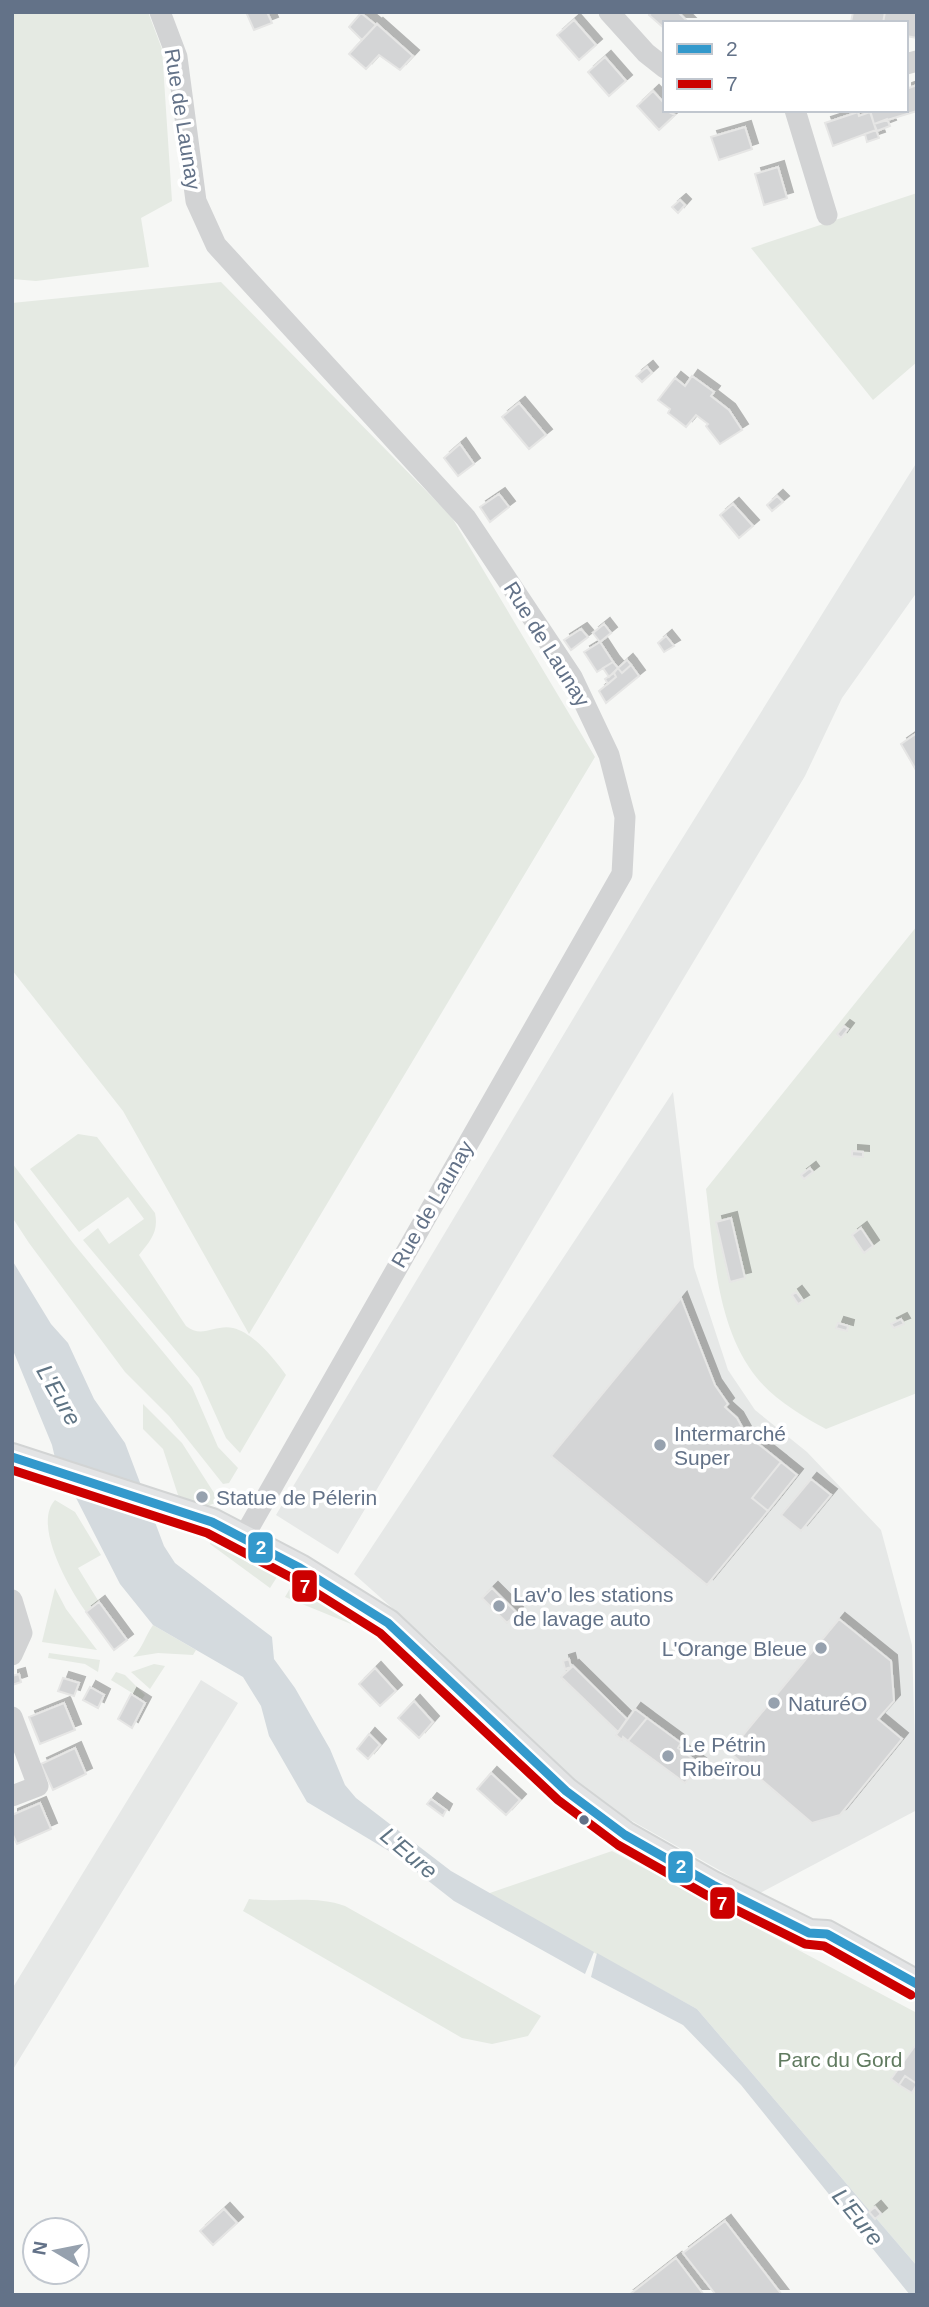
<svg xmlns="http://www.w3.org/2000/svg" width="929" height="2307" font-family="Arial,sans-serif">
	<style>
		.built { fill: #e6e8e7 }
		.green { fill: #e5eae3 }
		.water { fill: #d4dade }
		.building { fill: #d4d5d6; stroke: #e6e6e5; stroke-width: 2; filter: url(#shadow) }
		.lines { fill: none; stroke-linecap: round; stroke-linejoin: round }
		.major-casing { stroke: #d2d4d4; stroke-width: 30 }
		.minor { stroke: #d2d3d4; stroke-width: 21 }
		.major { stroke: #e3e4e5; stroke-width: 26 }
		.bus-1-casing { stroke: #fff; stroke-width: 14 }
		.bus-2-casing { stroke: #fff; stroke-width: 14 }
		.bus-1 { stroke: #39c; stroke-width: 9 }
		.bus-2 { stroke: #c00; stroke-width: 9 }
		.poi-dot { fill: #96a1ae; stroke: #fff; stroke-width: 2.5 }
		.bus-dot { fill: #637288; stroke: #fff; stroke-width: 2.5 }
		.labels { text-anchor: middle; dominant-baseline: central; stroke-width: 7; stroke-linejoin: round; paint-order: stroke }
		.street-label { font-size: 21px; fill: #637288; stroke: #fff }
		.poi-label { font-size: 21px; fill: #637288; stroke: #fff; text-anchor: start }
		.park-label { font-size: 21px; fill: #607a5f; stroke: #fff }
		.water-label { font-size: 23px; font-style: italic; fill: #5f7484; stroke: #fff }
		.line-badge { stroke: #fff; stroke-width: 2.5 }
		.badge-label { font-size: 19px; text-anchor: middle; font-weight: bold; fill: #fff }
	</style>
	<defs>
		<filter id="shadow"><feDropShadow dx="6" dy="-6" stdDeviation="0" flood-color="#0004"/></filter>
	</defs>
	<rect width="100%" height="100%" fill="#f6f7f5"/>
	<path class="built" d="M917 462V592L842 698 805 776 338 1554 276 1515 652 887Z
		M673 1092 694 1267 728 1370 755 1410 807 1452 881 1530 912 1645 917 1810 760 1893 600 1803 525 1741 436 1647 354 1574Z
		M201 1680 238 1703 12 2071V1989Z"/>
	<path class="green" d="M12 12H148L162 49 172 201 141 218 149 267 36 281 12 279Z
		M917 193V362L873 400 751 248Z
		M221 282 451 516 595 757 249 1334 123 1111 12 970V303Z
		M917 926V1393L826 1429C802 1416 775 1400 757 1378 716 1327 714 1252 706 1189Z
		M78 1134 97 1137 155 1213C159 1232 150 1241 139 1255L186 1326C202 1339 215 1324 233 1328 254 1333 274 1359 286 1375L240 1453 226 1438 199 1378 83 1240 98 1228 109 1244 144 1219 128 1197 79 1232 30 1169Z
		M12 1163 73 1243 192 1387 218 1447 238 1468 229 1483 223 1484 169 1416 125 1372 29 1243 12 1217Z
		M143 1404 182 1443 216 1496 215 1503 202 1508 180 1501 163 1449 143 1429Z
		M55 1500 75 1512 101 1555 78 1568 99 1602 86 1612C70 1590 32 1525 55 1500Z
		M211 1536 277 1577 270 1588 210 1544Z
		M292 1585 352 1622 351 1624 285 1597Z
		M55 1588 66 1609 97 1650 42 1642Z
		M153 1625 196 1650 193 1655 158 1653 133 1657C143 1648 145 1636 153 1625Z
		M49 1653 100 1660 98 1672 85 1664 48 1658Z
		M154 1664 165 1666 150 1689 131 1672Z
		M116 1672 125 1675 145 1695 142 1699 111 1680Z
		M612 1851 917 2013V2266L697 2009 487 1894Z
		M249 1899C280 1903 315 1895 345 1906L541 2016 528 2036 492 2044 462 2038 243 1911Z"/>
	<path class="water" d="M12 1260 51 1324 68 1343 94 1399 125 1443 164 1546 175 1563 272 1637 274 1659 295 1688 330 1749 345 1785 356 1798 451 1871 594 1952 585 1974 454 1901 394 1854 307 1802 269 1736 261 1706 243 1677 153 1625 120 1584 72 1490 58 1471 52 1445 12 1348Z
		M597 1953 697 2009 917 2266V2295H910L741 2085 683 2025 591 1977Z"/>
	<path class="building" d="M246 12H267L272 23 254 30Z
		M652 12H678L689 23H665V29L649 15Z
		M853 12H885L883 23 851 22Z
		M885 12H917V38L906 36V23H883Z
		M361 13 376 25 362 40 349 27Z
		M574 20 596 45 579 60 557 35Z
		M377 24 413 56 400 70 379 55 366 69 349 54Z
		M605 57 626 81 609 96 588 72Z
		M917 85V111L874 124 870 110H906V89Z
		M653 91 665 104V110L675 115 659 130 637 106Z
		M858 112 859 116 870 112 876 130 833 146 825 123Z
		M887 119 890 126 877 131 874 124Z
		M745 127 752 149 719 160 711 137Z
		M876 130 879 138 867 142 865 134Z
		M778 167 787 198 764 205 755 174Z
		M680 200 685 205 678 213 672 207Z
		M647 367 652 373 642 382 636 376Z
		M692 376 714 392 711 396 729 410 742 430 720 444 706 426 708 424 696 415 686 427 668 413 670 409 658 400 675 378 685 386Z
		M519 403 546 435 529 449 502 417Z
		M460 444 474 464 458 476 444 458Z
		M499 494 509 507 490 522 480 507Z
		M777 496 783 502 772 511 767 505Z
		M733 504 753 526 739 538 720 515Z
		M604 624 611 633 600 642 593 633Z
		M581 629 588 637 571 650 564 640Z
		M666 636 674 646 664 652 658 643Z
		M600 642 613 662 597 672 584 652Z
		M627 660 631 665 622 673 618 668Z
		M613 662 618 668 609 677 603 668Z
		M631 665 639 676 606 703 599 691 616 677 614 673 618 668 622 673Z
		M614 673 616 677 608 684 605 679Z
		M917 733V769L916 770 901 744Z
		M844 1026 848 1029 841 1038 837 1034Z
		M852 1151 863 1152V1157L852 1156Z
		M810 1168 813 1172 804 1179 801 1175Z
		M731 1218 745 1278 730 1282 716 1222Z
		M861 1228 873 1246 864 1253 852 1235Z
		M796 1292 803 1301 798 1304 792 1295Z
		M681 1298 715 1385 728 1404 725 1407 737 1418 746 1434 781 1462 752 1498 768 1511 707 1585 551 1456Z
		M901 1319 904 1324 894 1328 891 1324Z
		M838 1323 848 1326 847 1331 836 1328Z
		M781 1462 797 1475 768 1511 752 1498Z
		M811 1479 831 1495 801 1531 781 1515Z
		M492 1588 517 1613 507 1623 482 1598Z
		M99 1602 127 1640 114 1650 86 1612Z
		M839 1619 891 1661 894 1701 878 1719 902 1739 840 1815 812 1823 729 1752Z
		M569 1659 571 1667 565 1669 563 1661Z
		M573 1666 627 1719 618 1732 561 1677Z
		M375 1668 396 1691 380 1706 359 1684Z
		M19 1674 21 1682 12 1685V1676Z
		M63 1678 79 1683 74 1696 58 1691Z
		M90 1687 104 1695 98 1708 83 1700Z
		M131 1694 145 1703 132 1728 118 1719Z
		M414 1701 433 1722 419 1738 398 1718Z
		M64 1703 75 1730 40 1744 29 1717Z
		M635 1709 647 1718 628 1741 623 1737 622 1740 616 1735Z
		M647 1718 681 1743 678 1748 700 1764 685 1783 628 1741Z
		M369 1734 380 1745 368 1759 357 1749Z
		M75 1748 86 1774 53 1790 41 1764Z
		M491 1773 520 1800 506 1815 477 1789Z
		M431 1799 446 1810 443 1816 427 1804Z
		M40 1803 51 1829 17 1844 12 1833V1815Z
		M917 2043V2084L905 2076 899 2085 891 2079Z
		M905 2076 917 2084 912 2093 899 2085Z
		M875 2207 881 2214 875 2219 869 2212Z
		M224 2209 237 2223 213 2245 200 2231Z
		M725 2221 782 2295H716L683 2253Z
		M676 2258 704 2295H629Z"/>
	<g class="lines">
		<g class="major-casing">
			<path id="major" d="M12 1457 212 1522 300 1568 388 1623 566 1791 625 1835 713 1885 809 1933 827 1934 917 1984"/>
		</g>
		<path class="minor" d="M160 12 177 57 196 201 216 245 466 518 572 677 609 755 625 817 622 874 243 1538
			M609 12 646 53 665 68
			M906 64 917 61
			M795 110 827 215
			M12 1600 22 1633 12 1655
			M12 1717 38 1786 12 1796"/>
		<use href="#major" class="major"/>
		<g class="bus-1-casing">
			<path id="bus-1" d="M12 1457 212 1522 300 1568 388 1623 566 1791 625 1835 713 1885 809 1933 827 1934 917 1984"/>
		</g>
		<g class="bus-2-casing">
			<path id="bus-2" d="M12 1470 207 1533 294 1579 380 1633 558 1800 618 1845 708 1896 805 1944 824 1946 911 1995"/>
		</g>
		<use href="#bus-1" class="bus-1"/>
		<use href="#bus-2" class="bus-2"/>
	</g>
	<g class="poi-dot">
		<circle cx="660" cy="1445" r="7"/>
		<circle cx="202" cy="1497" r="7"/>
		<circle cx="499" cy="1606" r="7"/>
		<circle cx="821" cy="1648" r="7"/>
		<circle cx="774" cy="1703" r="7"/>
		<circle cx="668" cy="1756" r="7"/>
	</g>
	<circle class="bus-dot" cx="584" cy="1820" r="6"/>
	<g class="labels">
		<g class="street-label">
			<text transform="translate(183 119) rotate(81)">Rue de Launay</text>
			<text transform="translate(547 644) rotate(58)">Rue de Launay</text>
			<text transform="translate(432 1204) rotate(-60)">Rue de Launay</text>
		</g>
		<g class="poi-label">
			<text x="674" y="1433">Intermarché<tspan x="674" dy="24">Super</tspan></text>
			<text x="216" y="1497">Statue de Pélerin</text>
			<text x="513" y="1594">Lav'o les stations<tspan x="513" dy="24">de lavage auto</tspan></text>
			<text x="807" y="1648" text-anchor="end">L'Orange Bleue</text>
			<text x="788" y="1703">NaturéO</text>
			<text x="682" y="1744">Le Pétrin<tspan x="682" dy="24">Ribeïrou</tspan></text>
		</g>
		<g class="park-label">
			<text x="840" y="2059">Parc du Gord</text>
		</g>
		<g class="water-label">
			<text transform="translate(59 1395) rotate(60)">L'Eure</text>
			<text transform="translate(409 1853) rotate(40)">L'Eure</text>
			<text transform="translate(858 2217) rotate(51)">L'Eure</text>
		</g>
	</g>
	<g class="line-badge">
		<rect x="247" y="1531" width="27" height="33" rx="7" fill="#39c"/>
		<rect x="291" y="1569" width="27" height="34" rx="7" fill="#c00"/>
		<rect x="667" y="1850" width="27" height="34" rx="7" fill="#39c"/>
		<rect x="709" y="1886" width="27" height="34" rx="7" fill="#c00"/>
	</g>
	<g class="badge-label">
		<text x="261" y="1554">2</text>
		<text x="305" y="1593">7</text>
		<text x="681" y="1873">2</text>
		<text x="722" y="1910">7</text>
	</g>
	<rect width="929" height="2307" fill="none" stroke="#637288" stroke-width="28"/>
	<rect x="663" y="21" width="245" height="91" fill="#ffffff" stroke="#c1c7cf" stroke-width="2"/>
	<rect x="677" y="44" width="35" height="10" fill="#3399cc" stroke="#c1c7cf" stroke-width="2"/>
	<text x="726" y="56" font-size="21" fill="#637288">2</text>
	<rect x="677" y="79" width="35" height="10" fill="#cc0000" stroke="#c1c7cf" stroke-width="2"/>
	<text x="726" y="91" font-size="21" fill="#637288">7</text>
	<g transform="translate(56 2251) rotate(280)"><circle r="33" fill="#ffffff" stroke="#c1c7cf" stroke-width="2"/>
	<path d="M0-5L12 26L0 18L-12 26Z" fill="#96a1ae"/>
	<text y="-10" font-size="19" font-weight="bold" text-anchor="middle" fill="#637288">N</text>
	</g>
</svg>
